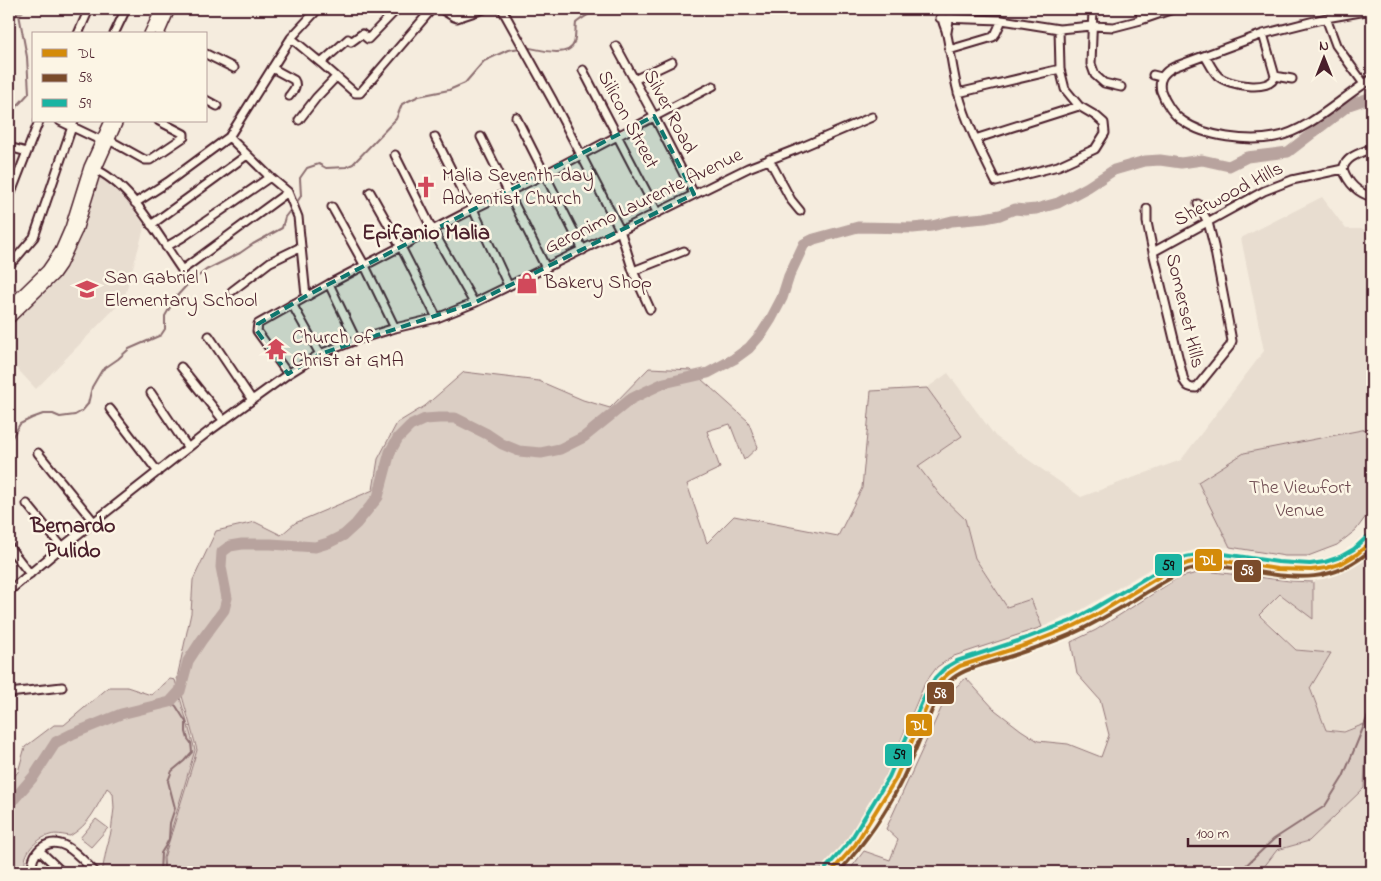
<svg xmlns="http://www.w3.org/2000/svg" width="1381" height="881" font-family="'Indie Flower',sans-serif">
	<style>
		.built { fill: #e8ddd0 }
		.green { fill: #dbcec4; stroke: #927678 }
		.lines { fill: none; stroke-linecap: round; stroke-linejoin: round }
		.stream { stroke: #8c6e70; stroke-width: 2 }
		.river { stroke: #b8a39e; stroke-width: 11 }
		.minor-casing { stroke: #4a1f2b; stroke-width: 11 }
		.major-casing { stroke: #4a1f2b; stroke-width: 12 }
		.highway-casing { stroke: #4a1f2b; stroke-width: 14 }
		.minor { stroke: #fcf5e5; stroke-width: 7 }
		.major { stroke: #fcf5e5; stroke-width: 9 }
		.highway { stroke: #fcf5e5; stroke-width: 10 }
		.bus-1-casing { stroke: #fcf5e5; stroke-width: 8 }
		.bus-2-casing { stroke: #fcf5e5; stroke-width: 8 }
		.bus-3-casing { stroke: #fcf5e5; stroke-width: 8 }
		.bus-1 { stroke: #d48b09; stroke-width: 4 }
		.bus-2 { stroke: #7a4b2a; stroke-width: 4 }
		.bus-3 { stroke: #1ab4a2; stroke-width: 4 }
		.marked { fill: #0f766e; fill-opacity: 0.2; stroke: #0f766e; stroke-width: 4; stroke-dasharray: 10 6; stroke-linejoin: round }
		.labels { text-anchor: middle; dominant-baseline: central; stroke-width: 5; stroke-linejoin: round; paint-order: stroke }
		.street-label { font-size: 20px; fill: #4a1f2b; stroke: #fcf5e5 }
		.poi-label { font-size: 20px; fill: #4a1f2b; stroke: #fcf5e5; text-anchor: start }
		.park-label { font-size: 20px; fill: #6e4b51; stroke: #fcf5e5 }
		.quarter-label { font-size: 22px; font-weight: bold; fill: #4a1f2b; stroke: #fcf5e5 }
		.line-badge { stroke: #fcf5e5; stroke-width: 2 }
		.badge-label { font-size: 14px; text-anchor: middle; font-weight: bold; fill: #fff }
		.pale-badge-label { font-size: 14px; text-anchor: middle; font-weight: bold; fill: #111 }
	</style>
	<rect width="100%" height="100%" fill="#f5ecde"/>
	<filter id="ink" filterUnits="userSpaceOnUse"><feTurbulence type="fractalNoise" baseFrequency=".02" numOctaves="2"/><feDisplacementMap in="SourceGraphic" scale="10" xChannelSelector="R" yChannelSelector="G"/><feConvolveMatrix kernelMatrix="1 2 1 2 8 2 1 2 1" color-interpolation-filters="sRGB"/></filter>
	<g filter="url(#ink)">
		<path class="built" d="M98 178 110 182 115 186 145 225 124 299 36 389 9 360V326L40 296 61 272 72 250Z
			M1322 197 1346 229H1368L1372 231V428L1244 453 1199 481 1230 547 1207 546 1168 558 1081 610 1042 627 1031 599 1007 607 975 558 965 519 940 495 918 466 962 436 927 388 948 373 995 436 1081 497 1181 460 1264 351 1241 238Z
			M1372 552V709L1367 723 1343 731 1326 729 1310 688 1331 653 1296 649 1260 614 1280 595 1314 619V581L1330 575 1367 558Z
			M1372 711V872H1260L1277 850 1309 841 1364 788 1367 723Z"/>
		<path class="green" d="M649 368 691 370 748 421 758 447 744 460 730 424 707 431 720 468 687 484 707 543 734 516 838 536 862 488 871 391 927 388 962 436 918 466 940 495 965 519 975 558 1007 607 1031 599 1042 627 954 656 937 667 925 683 878 794 849 837 819 872H814L805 867 789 872H165L164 858 197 750 177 678 191 613 193 580 216 531 255 522 281 535 295 523 373 490 378 459 397 423 425 406 464 372 539 381 583 400 610 408Z
			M1372 428V508L1356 530 1337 545 1308 556H1285L1230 547 1198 482 1244 453Z
			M1205 571 1290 581 1313 582V619L1280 594 1259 615 1296 650 1331 653 1310 688 1326 730 1344 732 1367 723 1364 788 1309 841 1277 850 1260 872H848L864 851 890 860 898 840 886 829 944 702 950 692 966 678 995 710 1021 730 1038 741 1068 744 1101 757 1109 735 1100 700 1077 674 1071 642 1096 630 1178 578Z
			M170 679 175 680 195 750 163 858 164 872H102L106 851 111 832 114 808 113 793 107 788C96 808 90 824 70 836 63 835 56 833 50 835 38 838 24 851 25 864 25 865 27 872 27 872H9V782L18 772 25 747 54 725H64L109 687H127L151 695Z
			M96 819 108 828 91 847 80 838Z"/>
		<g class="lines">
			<path class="stream" d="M525 47C537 49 569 59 574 43 576 37 575 29 576 23 583 17 590 14 598 9
				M9 115 29 93 27 57 18 9
				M295 205 301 196 300 178 307 168 319 164 326 168 346 167 353 164 396 119 402 104 419 96 449 90 465 83 484 61 508 50 520 48
				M9 442 20 424 32 418 43 414H53L60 417 75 415 82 411 88 404 92 387 102 370 118 359 129 349 161 335 165 329V316L176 297 187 285 206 270 240 253 253 244 282 228 285 217 292 208
				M160 872 161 853 166 845 169 839 170 823 175 808 168 781 172 771 184 761 192 752 191 743 188 739 186 732V722L176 706 170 702
				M1239 872 1274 839 1325 806 1343 777 1372 706"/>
			<path class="river" d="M9 14 19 9
				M9 805 34 776 56 742 72 734 121 714 170 702 180 691 188 661 201 641 224 610 227 598 221 567 222 552 230 546 242 544H271L315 547 328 543 344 535 356 524 378 497 390 452 398 438 410 426 425 419 439 418H455L487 434 502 444 519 451 541 453 560 449 584 437 631 399 647 391 664 383 708 373 734 359 749 348 762 333 771 319 782 298 789 276 804 244 814 239 858 227 913 228 932 226 952 221 985 218 1000 215 1015 209 1025 210 1036 209 1058 203 1088 187 1114 170 1145 161 1160 160 1181 163 1202 160 1229 166 1247 157 1288 152 1349 105 1372 97"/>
			<g class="minor-casing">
				<path id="minor" d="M397 9 368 39 362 34 351 42 348 39 321 63 355 93H360L432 9
					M441 9 454 17 457 18 484 9
					M502 9 553 101 620 230 633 271 650 309
					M941 9C940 22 945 23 947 35 951 54 953 73 958 92 966 122 982 154 996 182L1058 166 1095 149 1105 133 1104 123 1096 116 1079 106 1065 89 1060 69 1059 29
					M1093 9 1091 64 1095 75 1104 83 1121 87
					M1140 9 1141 20
					M1372 10 1326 18 1263 34 1174 67C1164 72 1158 79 1161 91 1165 102 1173 115 1183 121 1205 137 1248 142 1275 137 1309 131 1343 96 1372 79
					M940 18 1002 20 1059 29 1092 26 1114 27 1141 20 1173 9
					M1326 18 1336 45 1364 84
					M947 32 951 9
					M78 34 89 9
					M114 34 126 9
					M291 38 321 63
					M616 46 654 116 694 194
					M949 50 993 37 996 33 1002 20
					M206 54 234 68
					M1205 56C1209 62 1212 70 1218 76 1228 85 1271 93 1275 76L1263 34
					M272 68 294 80C298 86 293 91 289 96
					M583 70 657 212
					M1153 75 1161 77
					M1275 76 1292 79
					M634 80 672 62
					M958 93 1060 69
					M206 100 217 106
					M516 117 583 250
					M299 120 316 98 336 77
					M60 121 100 140H109L145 160H150L184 137V134L159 121
					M229 137 270 177 288 192 298 217 306 296
					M435 137 459 185 473 209 508 285
					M481 137 546 268
					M975 139 1079 106
					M9 147 27 152
					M395 155 433 231 474 303
					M769 159 791 200 800 211
					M92 168C131 183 158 236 182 270L288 192
					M1343 169C1348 183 1358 193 1372 197
					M1343 169C1346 156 1361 153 1372 148
					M370 192 401 247 437 318
					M9 198 39 121
					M135 203 168 182 229 137 291 38 318 9
					M332 207 365 266 395 328
					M1147 209V222L1153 252 1184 381C1187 387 1190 388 1196 388L1230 346 1232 341 1214 246 1208 222 1198 204
					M151 225 247 155
					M166 247 183 237 270 177
					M1153 252 1264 191 1292 180 1343 169
					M9 265 17 257 34 237 74 121
					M633 271 684 251
					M329 284 356 340
					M232 291 270 262 301 247
					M292 304 320 354
					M209 336 252 400
					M181 367 224 421
					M288 374 257 331 258 324 329 284 473 209 545 174 713 86
					M151 393 188 448
					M110 409 158 472
					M38 453 94 522
					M27 504 62 547
					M9 547 30 574
					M9 591 62 547 208 432 288 374 320 354 356 340 395 328 437 318 474 303 748 168 797 149 872 117
					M9 693 62 687
					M39 850 62 872
					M32 872C32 862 33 855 41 848 62 832 81 859 95 872"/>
			</g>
			<g class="major-casing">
				<path id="major" d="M149 34 161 9
					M159 34 170 9
					M9 307 47 270 60 251 70 228 89 167 110 121
					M9 319 54 275 61 265 77 231 96 170 118 121"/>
			</g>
			<g class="highway-casing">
				<path id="highway" d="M831 872 855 845 869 824 895 780 931 697 940 681 949 673 960 666C1003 652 1049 640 1089 619 1109 608 1128 595 1148 584 1165 573 1182 562 1203 560 1215 558 1228 561 1241 563 1291 571 1333 582 1372 541"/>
			</g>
			<use href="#minor" class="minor"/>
			<use href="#major" class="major"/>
			<use href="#highway" class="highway"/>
			<g class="bus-1-casing">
				<path id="bus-1" d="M831 872 855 845 895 780 931 697 940 681 949 673 960 666 1026 645 1074 626 1096 615 1167 572 1188 563 1203 560H1217L1277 569 1311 570 1327 568 1342 563 1357 554 1372 541"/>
			</g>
			<g class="bus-2-casing">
				<path id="bus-2" d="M839 872C863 845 885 815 901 782 911 762 919 740 928 720 934 705 940 688 953 678 966 668 986 664 1002 659 1027 651 1052 643 1076 632 1102 620 1127 604 1152 589 1166 581 1179 571 1195 568 1212 564 1228 567 1244 570 1294 578 1331 586 1372 549"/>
			</g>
			<g class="bus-3-casing">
				<path id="bus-3" d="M826 868 850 841 889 777 925 695 935 678 945 668 957 661 1024 639 1071 621 1093 609 1164 567 1186 557 1202 554 1217 553 1278 562 1310 564 1325 562 1340 557 1354 549 1368 536"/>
			</g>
			<use href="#bus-1" class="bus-1"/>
			<use href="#bus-2" class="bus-2"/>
			<use href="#bus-3" class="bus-3"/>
		</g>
	</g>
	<path class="marked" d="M654 116 694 194 474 303 320 354 288 374 257 331 258 324 306 296Z"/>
	<defs>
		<g id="church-bare" transform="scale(1.725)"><path d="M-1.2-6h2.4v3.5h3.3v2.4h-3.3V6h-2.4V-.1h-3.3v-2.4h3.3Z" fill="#d1495b" stroke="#fcf5e5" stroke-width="2.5" paint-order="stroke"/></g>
		<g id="shop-bare" transform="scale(1.725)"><path d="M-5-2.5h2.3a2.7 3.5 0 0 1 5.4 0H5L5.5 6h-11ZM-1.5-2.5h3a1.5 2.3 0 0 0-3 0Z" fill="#d1495b" stroke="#fcf5e5" stroke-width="2.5" paint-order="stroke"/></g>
		<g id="school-bare" transform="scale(1.725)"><path d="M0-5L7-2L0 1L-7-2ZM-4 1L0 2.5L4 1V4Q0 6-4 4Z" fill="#d1495b" stroke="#fcf5e5" stroke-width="2.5" paint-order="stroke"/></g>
		<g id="temple-bare" transform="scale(1.725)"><path d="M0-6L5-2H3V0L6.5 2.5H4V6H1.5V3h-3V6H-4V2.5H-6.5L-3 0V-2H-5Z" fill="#d1495b" stroke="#fcf5e5" stroke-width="2.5" paint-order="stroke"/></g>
	</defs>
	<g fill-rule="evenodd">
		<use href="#church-bare" x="426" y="187"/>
		<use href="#shop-bare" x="527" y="283"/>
		<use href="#school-bare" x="87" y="289"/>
		<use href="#temple-bare" x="276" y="349"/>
	</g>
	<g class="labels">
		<g class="street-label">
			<text transform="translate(669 112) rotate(62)">Silver Road</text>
			<text transform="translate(627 120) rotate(62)">Silicon Street</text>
			<text transform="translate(1229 195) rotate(-27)">Sherwood Hills</text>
			<text transform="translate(644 202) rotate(-26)">Geronimo Laurente Avenue</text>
			<text transform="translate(1184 311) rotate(77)">Somerset Hills</text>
		</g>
		<g class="poi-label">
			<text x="442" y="176">Malia Seventh-day<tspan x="442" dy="23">Adventist Church</tspan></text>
			<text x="104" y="278">San Gabriel I<tspan x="104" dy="23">Elementary School</tspan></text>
			<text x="544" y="283">Bakery Shop</text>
			<text x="292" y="338">Church of<tspan x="292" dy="23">Christ at GMA</tspan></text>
		</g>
		<g class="park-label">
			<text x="1300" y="488">The Viewfort<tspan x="1300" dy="23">Venue</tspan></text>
		</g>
		<g class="quarter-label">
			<text x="426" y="234">Epifanio Malia</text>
			<text x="73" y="527">Bernardo<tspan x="73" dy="25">Pulido</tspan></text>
		</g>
	</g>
	<g class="line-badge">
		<rect x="1194" y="548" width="29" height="24" rx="5" fill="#d48b09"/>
		<rect x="1154" y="553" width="29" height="24" rx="5" fill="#1ab4a2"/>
		<rect x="1233" y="559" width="29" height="24" rx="5" fill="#7a4b2a"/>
		<rect x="926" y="681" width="29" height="24" rx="5" fill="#7a4b2a"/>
		<rect x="905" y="713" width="28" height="24" rx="5" fill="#d48b09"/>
		<rect x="884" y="743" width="29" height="24" rx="5" fill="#1ab4a2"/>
	</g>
	<g class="badge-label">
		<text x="1208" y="565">DL</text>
		<text x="1247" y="575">58</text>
		<text x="940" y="698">58</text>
		<text x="919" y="730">DL</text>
	</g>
	<g class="pale-badge-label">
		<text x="1168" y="570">59</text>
		<text x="899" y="759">59</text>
	</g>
	<rect width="1381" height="881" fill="none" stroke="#fcf5e5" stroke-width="30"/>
	<rect x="15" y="15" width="1351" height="851" fill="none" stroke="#4a1f2b" stroke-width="2" filter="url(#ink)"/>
	<rect x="32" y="32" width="175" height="90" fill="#fcf5e5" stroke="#b59f9b"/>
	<rect x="42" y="49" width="25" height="8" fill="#d48b09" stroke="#b59f9b"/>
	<text x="78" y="58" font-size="15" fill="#4a1f2b">DL</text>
	<rect x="42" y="74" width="25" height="8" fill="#7a4b2a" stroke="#b59f9b"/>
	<text x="78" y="82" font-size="15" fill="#4a1f2b">58</text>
	<rect x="42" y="99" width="25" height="8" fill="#1ab4a2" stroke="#b59f9b"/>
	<text x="78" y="108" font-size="15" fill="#4a1f2b">59</text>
	<g transform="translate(1324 58)" stroke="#fcf5e5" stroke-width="4" paint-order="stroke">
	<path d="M0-4L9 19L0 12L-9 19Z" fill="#4a1f2b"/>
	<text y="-8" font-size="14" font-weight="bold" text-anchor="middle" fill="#4a1f2b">N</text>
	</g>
	<path d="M1188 838v8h92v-8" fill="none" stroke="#4a1f2b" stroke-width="2.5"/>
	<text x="1196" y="838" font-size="15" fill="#4a1f2b" stroke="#fcf5e5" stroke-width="4" paint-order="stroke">100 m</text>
</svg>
